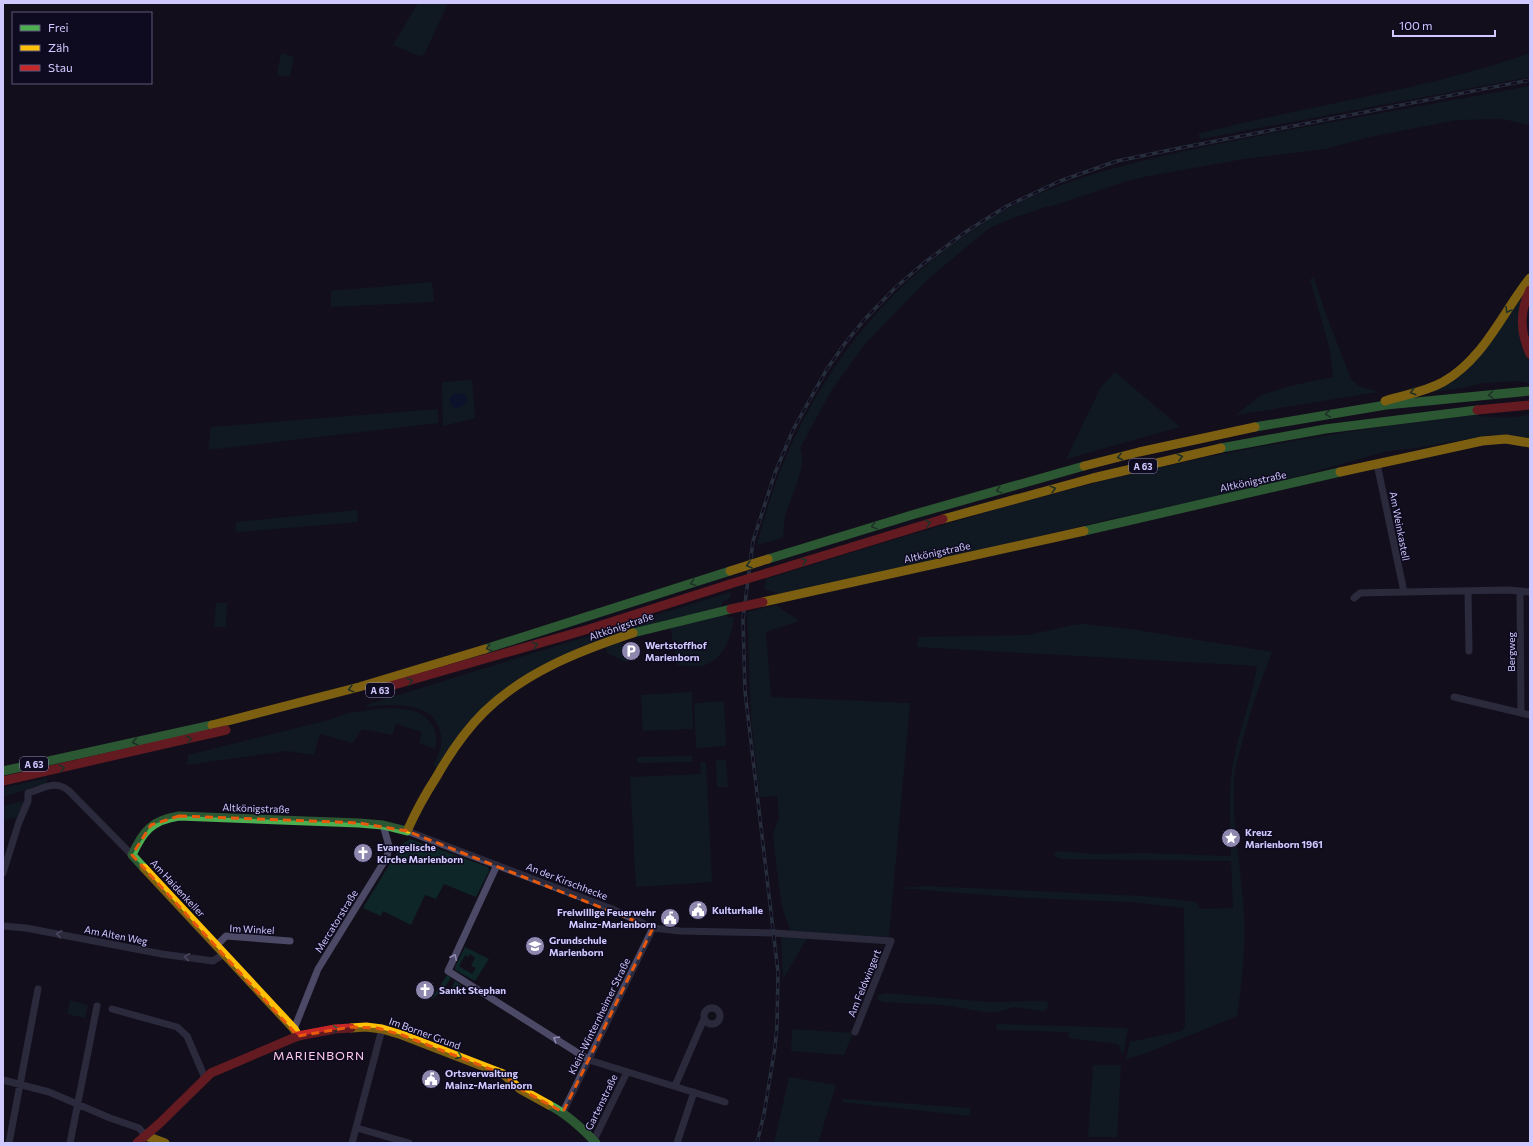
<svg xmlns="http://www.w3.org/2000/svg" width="1533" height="1146" font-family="Commissioner,sans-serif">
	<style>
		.green { fill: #0e2628; fill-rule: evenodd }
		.water { fill: #05173c }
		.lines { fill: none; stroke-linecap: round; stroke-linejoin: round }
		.street { stroke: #4b4965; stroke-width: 7 }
		.fast { stroke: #4caf50; stroke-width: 9 }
		.slow { stroke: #ffc107; stroke-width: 9 }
		.jam { stroke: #c62828; stroke-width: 9 }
		.rail-casing { stroke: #3e5266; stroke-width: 3.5 }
		.rail { stroke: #0e0a20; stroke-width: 2; stroke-dasharray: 6; stroke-linecap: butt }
		.slow-bridge { stroke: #ffc107; stroke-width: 9 }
		.jam-bridge { stroke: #c62828; stroke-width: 9 }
		.oneway { stroke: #2d5c38 }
		.oneway2 { stroke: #8e89b2 }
		.marked { fill: none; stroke: #e8590c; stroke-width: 3; stroke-dasharray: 8 5; stroke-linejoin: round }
		.labels { text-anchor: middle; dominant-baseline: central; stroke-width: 3; stroke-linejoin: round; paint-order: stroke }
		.shield { fill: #0e0a20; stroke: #9690bc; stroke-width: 1 }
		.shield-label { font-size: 9px; font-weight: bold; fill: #d0c9ff }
		.street-label { font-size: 10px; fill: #d0c9ff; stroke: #0e0a20 }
		.poi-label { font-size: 10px; font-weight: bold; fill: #d0c9ff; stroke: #0e0a20; text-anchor: start }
		.quarter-label { font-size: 12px; letter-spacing: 1px; fill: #ffcbeb; stroke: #0e0a20 }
	</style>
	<rect width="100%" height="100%" fill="#120f1b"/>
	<path class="green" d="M418 3H448L424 55 419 56 393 45Z
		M281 53 294 57 290 77 277 75Z
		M1530 53V77L1201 139 1198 134C1308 105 1423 91 1530 53Z
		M1530 86V125L1502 119 1457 120 1374 136 1325 149 1244 159 1148 176 1127 181 1049 207 1048 206 1005 221 988 229 927 280 865 344 831 391 800 448C808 464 791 497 786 513 784 521 784 530 783 538L757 545C787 424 851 319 952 245 976 228 1000 211 1027 199 1094 169 1166 155 1238 140 1335 121 1433 104 1530 86Z
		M1314 278 1324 309 1351 379 1359 386 1378 392 1236 415 1261 395 1290 386 1333 377 1330 350 1310 279Z
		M432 282 434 302 331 307V291Z
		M1522 298 1530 360V383L1519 381 1484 383 1463 388 1432 392 1441 386Z
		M1115 372 1180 427 1066 459 1101 387Z
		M472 380 475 418 443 426 442 382Z
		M438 409V423L208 450 211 427Z
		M1530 414V440L1490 435 1417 448 1388 451 1257 488 1111 519 976 552 779 594 764 589 766 579C911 534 1055 489 1203 458 1293 439 1384 426 1475 415 1490 418 1515 419 1530 414Z
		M357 510 358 522 238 532 235 530 236 522Z
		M731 592 730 598 722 602V608L667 620 512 684 437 768 435 767 434 765C438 756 443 745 441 735 435 700 392 704 366 707V705Z
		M216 603H227L226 627H214Z
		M776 605 799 621 766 632 771 697 910 703 889 937 791 932 782 907 777 871 773 834 779 817 777 796 760 797 751 719 747 614 748 612Z
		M724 613 729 618 734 617C732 635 724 659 705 665 698 668 685 665 677 665L670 626Z
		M1083 624 1131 629 1272 652C1260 683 1249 715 1241 747 1239 755 1236 763 1235 771 1230 818 1241 864 1244 911 1246 946 1242 981 1237 1016L1144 1054 1126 1059 1130 1042 1182 1031 1185 1026 1184 908 1131 902 1026 898 898 888 926 886 1143 896 1197 902 1200 909 1233 908 1231 861 1062 859 1056 857 1054 854 1056 852 1061 851 1094 854 1145 853 1231 856C1231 827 1228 799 1232 770 1237 734 1252 701 1257 666L917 647 919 637 1029 635 1073 625Z
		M621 641 628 663 607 653 606 648 611 644Z
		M692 692 693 729 643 731 641 695Z
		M724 701 726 746 696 748 694 703Z
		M386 708C395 709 405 708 414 711 431 717 440 732 435 749L419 743 422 732 396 724 392 735 362 729 353 743 320 734 314 755 287 751 187 765 188 755 329 720 348 713Z
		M692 756V762L637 763V757Z
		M716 760H726L728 787H717Z
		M700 762H706L712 882 636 887 630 777 701 774Z
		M47 778V783L3 797V788Z
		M23 801 24 803 19 817 3 820V806Z
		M410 839 488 867 489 871 476 897 444 884 436 899 425 895 411 925 383 911 381 916 363 908 402 844Z
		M781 937H808L783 979Z
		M465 947 489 959 475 981 455 970V967ZM470 954 475 958 471 966 476 968 472 974 459 966 465 955 468 957Z
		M447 975 451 977 444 989 431 1000Z
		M455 981 461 985 457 997 449 994Z
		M886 993 989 1002 1046 1001 1049 1005 1048 1008 1043 1011 1014 1007 997 1012H985L944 1005 883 1002 878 1000 877 995Z
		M70 1000 88 1005 85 1018 67 1014Z
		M996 1024 1128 1028 1123 1055 1118 1044 1069 1038 1068 1032 997 1030Z
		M792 1029 853 1033 844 1055 791 1051Z
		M1093 1065H1121L1117 1137H1088Z
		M789 1077 836 1085 818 1143H774Z
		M843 1099 970 1108V1116L842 1102Z"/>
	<path class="water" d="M458 393 466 395 467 401C463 406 459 409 453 408L449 399 452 395Z"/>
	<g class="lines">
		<path class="street" d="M1377 464 1404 592
			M1468 591 1469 651
			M1520 591 1521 713
			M1354 598 1360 593 1404 592 1508 590 1530 592
			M1454 697 1530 715
			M407 831 612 909 653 928 680 931 774 933 891 941 855 1032
			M497 865 448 971 589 1060 725 1102
			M3 873 19 822 28 801V793C43 789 55 779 69 791L132 855
			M3 926 26 928 162 954 213 961 224 954
			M216 946 226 936 290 941
			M704 1016a8 8 0 1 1 16 0a8 8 0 1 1-16 0Z
			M112 1009 177 1027 187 1036 205 1078
			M294 1029 318 969 387 857 389 846 383 825
			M3 1080 49 1092 110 1118 139 1128 146 1136
			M675 1086 703 1021 704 1020
			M563 1112 653 928
			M357 1128 409 1143
			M594 1140 627 1072
			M9 1143 38 989
			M70 1143 97 1006
			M352 1143 382 1029
			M677 1143 694 1092"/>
		<path class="fast" d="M1255 427 1386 405 1530 391
			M1221 448 1325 429 1477 410
			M1084 531 1340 472
			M768 559 915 514 1084 466
			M633 633 731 609
			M485 649 730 571
			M3 771 212 725
			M144 868 132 855C143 831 152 820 179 816L359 823 383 825 407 831 408 829
			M549 1105C567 1114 582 1128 596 1143"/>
		<path class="slow" d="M1385 401C1404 395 1425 392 1443 382 1484 359 1502 313 1530 278
			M1084 466 1139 452 1255 427
			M1340 472 1482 441 1506 439 1530 443
			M943 519 1093 478 1221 448
			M763 602 1084 531
			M212 725 359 687 485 649
			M408 829C416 811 426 793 437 776 450 753 465 731 484 712 525 672 579 651 633 633
			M144 868 294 1029 298 1036
			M351 1028 366 1027 382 1029 402 1035 503 1074 520 1089 549 1105
			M146 1136 165 1143"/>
		<path class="jam" d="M1530 290C1519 312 1520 332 1530 354
			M1477 410 1530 405
			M767 573 943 519
			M373 691 589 629 730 584
			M3 781 226 730
			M137 1143 160 1123 211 1073 298 1036 335 1029 351 1028"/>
		<g class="rail-casing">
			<path id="rail" d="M757 1143 764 1114 775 1047 777 1026 778 972 745 691 743 619 753 541 775 473 793 430 809 401 827 369 846 342 865 319 896 287 924 263 967 231 1007 206 1060 181 1117 161 1180 148 1530 80"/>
		</g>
		<use href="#rail" class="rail"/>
		<path class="slow-bridge" d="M730 571 768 559"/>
		<path class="jam-bridge" d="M730 584 767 573
			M731 609 763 602"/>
	</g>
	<defs><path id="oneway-chevron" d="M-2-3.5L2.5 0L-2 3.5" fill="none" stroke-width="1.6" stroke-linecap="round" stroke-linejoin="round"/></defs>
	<g class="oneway">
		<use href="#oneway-chevron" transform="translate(1508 310) rotate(121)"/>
		<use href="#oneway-chevron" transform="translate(1413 392) rotate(164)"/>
		<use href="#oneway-chevron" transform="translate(1491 395) rotate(175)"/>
		<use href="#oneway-chevron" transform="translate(1328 414) rotate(171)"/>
		<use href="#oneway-chevron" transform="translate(1120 457) rotate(167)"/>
		<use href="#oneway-chevron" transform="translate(1180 457) rotate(-13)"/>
		<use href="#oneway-chevron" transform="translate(1053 489) rotate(-15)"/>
		<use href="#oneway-chevron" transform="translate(999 490) rotate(165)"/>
		<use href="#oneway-chevron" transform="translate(928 523) rotate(-17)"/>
		<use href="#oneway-chevron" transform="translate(874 526) rotate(163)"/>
		<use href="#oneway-chevron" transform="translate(804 561) rotate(-17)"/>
		<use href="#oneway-chevron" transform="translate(749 565) rotate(164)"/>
		<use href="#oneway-chevron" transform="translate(693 583) rotate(162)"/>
		<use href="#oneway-chevron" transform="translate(535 645) rotate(-16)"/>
		<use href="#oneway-chevron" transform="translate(489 648) rotate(162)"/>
		<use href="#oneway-chevron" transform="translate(410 681) rotate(-16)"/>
		<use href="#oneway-chevron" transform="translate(351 689) rotate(165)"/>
		<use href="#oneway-chevron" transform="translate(189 739) rotate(-14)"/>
		<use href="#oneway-chevron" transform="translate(135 742) rotate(168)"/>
		<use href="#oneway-chevron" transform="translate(62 768) rotate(-13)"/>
		<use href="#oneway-chevron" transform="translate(336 1029) rotate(-9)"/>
		<use href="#oneway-chevron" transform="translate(459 1056) rotate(22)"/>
	</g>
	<g class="oneway2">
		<use href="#oneway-chevron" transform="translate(59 934) rotate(-169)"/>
		<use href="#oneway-chevron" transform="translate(187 957) rotate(-172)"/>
		<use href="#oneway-chevron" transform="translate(454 957) rotate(-65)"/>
		<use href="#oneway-chevron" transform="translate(556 1039) rotate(-148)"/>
	</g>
	<path d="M0 0H1533V1146H0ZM179 816 359 823 407 831 653 928 563 1112 520 1089 503 1074 402 1035 377 1028 351 1027 298 1036 132 855 151 825Z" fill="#120f1b" fill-opacity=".55" fill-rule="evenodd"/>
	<path class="marked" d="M179 816 359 823 407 831 653 928 563 1112 520 1089 503 1074 402 1035 377 1028 351 1027 298 1036 132 855 151 825Z"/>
	<defs>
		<g id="parking-disc" transform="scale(1)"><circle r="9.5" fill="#8e88af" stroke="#0e0a20"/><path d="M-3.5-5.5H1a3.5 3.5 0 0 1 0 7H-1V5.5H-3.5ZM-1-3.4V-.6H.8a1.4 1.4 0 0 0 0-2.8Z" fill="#fff"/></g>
		<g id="sight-disc" transform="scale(1)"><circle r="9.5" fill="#8e88af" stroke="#0e0a20"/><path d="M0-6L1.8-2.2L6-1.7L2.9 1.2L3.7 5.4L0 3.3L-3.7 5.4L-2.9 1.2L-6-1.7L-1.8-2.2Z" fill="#fff"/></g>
		<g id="church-disc" transform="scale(1)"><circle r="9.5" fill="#8e88af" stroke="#0e0a20"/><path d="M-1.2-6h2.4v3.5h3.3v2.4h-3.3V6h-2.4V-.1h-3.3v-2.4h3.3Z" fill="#fff"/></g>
		<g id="civic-disc" transform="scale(1)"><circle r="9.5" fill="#8e88af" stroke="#0e0a20"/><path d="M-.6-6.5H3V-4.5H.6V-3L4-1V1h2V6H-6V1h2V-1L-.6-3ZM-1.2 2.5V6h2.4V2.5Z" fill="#fff"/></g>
		<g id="school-disc" transform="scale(1)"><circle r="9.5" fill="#8e88af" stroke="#0e0a20"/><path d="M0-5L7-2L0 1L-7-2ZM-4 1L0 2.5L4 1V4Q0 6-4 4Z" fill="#fff"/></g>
	</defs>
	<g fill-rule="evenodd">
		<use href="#parking-disc" x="631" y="651"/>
		<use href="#sight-disc" x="1231" y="838"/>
		<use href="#church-disc" x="363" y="853"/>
		<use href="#civic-disc" x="698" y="910"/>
		<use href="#civic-disc" x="670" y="918"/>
		<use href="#school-disc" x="535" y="946"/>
		<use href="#church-disc" x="425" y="990"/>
		<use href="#civic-disc" x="431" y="1079"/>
	</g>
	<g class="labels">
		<g class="shield">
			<rect x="1129" y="459" width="28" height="14" rx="3"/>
			<rect x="366" y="683" width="28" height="14" rx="3"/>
			<rect x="20" y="757" width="28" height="14" rx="3"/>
		</g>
		<g class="shield-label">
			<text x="1143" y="466">A 63</text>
			<text x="380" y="690">A 63</text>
			<text x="34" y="764">A 63</text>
		</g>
		<g class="street-label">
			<text transform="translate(1253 481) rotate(-12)">Altkönigstraße</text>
			<text transform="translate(1400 526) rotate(79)">Am Weinkastell</text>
			<text transform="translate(937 552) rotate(-12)">Altkönigstraße</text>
			<text transform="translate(621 626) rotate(-19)">Altkönigstraße</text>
			<text transform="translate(1511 652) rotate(-90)">Bergweg</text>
			<text transform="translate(256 808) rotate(2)">Altkönigstraße</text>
			<text transform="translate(567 881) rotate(21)">An der Kirschhecke</text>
			<text transform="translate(178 888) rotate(47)">Am Haidenkeller</text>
			<text transform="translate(336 921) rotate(-58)">Mercatorstraße</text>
			<text transform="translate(252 929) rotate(3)">Im Winkel</text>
			<text transform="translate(116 935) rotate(11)">Am Alten Weg</text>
			<text transform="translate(864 983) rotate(-68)">Am Feldwingert</text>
			<text transform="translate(599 1016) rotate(-64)">Klein-Winternheimer Straße</text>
			<text transform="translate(425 1033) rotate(20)">Im Borner Grund</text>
			<text transform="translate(601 1102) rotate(-64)">Gartenstraße</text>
		</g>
		<g class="poi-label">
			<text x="645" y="645">Wertstoffhof<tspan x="645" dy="12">Marienborn</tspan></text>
			<text x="1245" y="832">Kreuz<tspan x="1245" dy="12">Marienborn 1961</tspan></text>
			<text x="377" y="847">Evangelische<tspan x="377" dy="12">Kirche Marienborn</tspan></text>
			<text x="712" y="910">Kulturhalle</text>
			<text x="656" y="912" text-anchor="end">Freiwillige Feuerwehr<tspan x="656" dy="12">Mainz-Marienborn</tspan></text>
			<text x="549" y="940">Grundschule<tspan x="549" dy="12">Marienborn</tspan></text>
			<text x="439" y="990">Sankt Stephan</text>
			<text x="445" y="1073">Ortsverwaltung<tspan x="445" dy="12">Mainz-Marienborn</tspan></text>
		</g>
		<g class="quarter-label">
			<text x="319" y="1055">MARIENBORN</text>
		</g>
	</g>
	<rect width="1533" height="1146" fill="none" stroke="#d0c9ff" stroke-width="8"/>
	<rect x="12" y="12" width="140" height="72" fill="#0e0a20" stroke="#5c5679"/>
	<rect x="20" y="25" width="20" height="6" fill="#4caf50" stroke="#5c5679"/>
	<text x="48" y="32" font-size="12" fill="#d0c9ff">Frei</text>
	<rect x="20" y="45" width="20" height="6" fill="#ffc107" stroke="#5c5679"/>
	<text x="48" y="52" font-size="12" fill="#d0c9ff">Zäh</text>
	<rect x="20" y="65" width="20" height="6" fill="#c62828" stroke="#5c5679"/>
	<text x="48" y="72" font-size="12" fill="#d0c9ff">Stau</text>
	<path d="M1393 30v6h102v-6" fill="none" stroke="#d0c9ff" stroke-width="2"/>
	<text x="1399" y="30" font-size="12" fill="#d0c9ff" stroke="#0e0a20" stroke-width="3" paint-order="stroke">100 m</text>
</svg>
